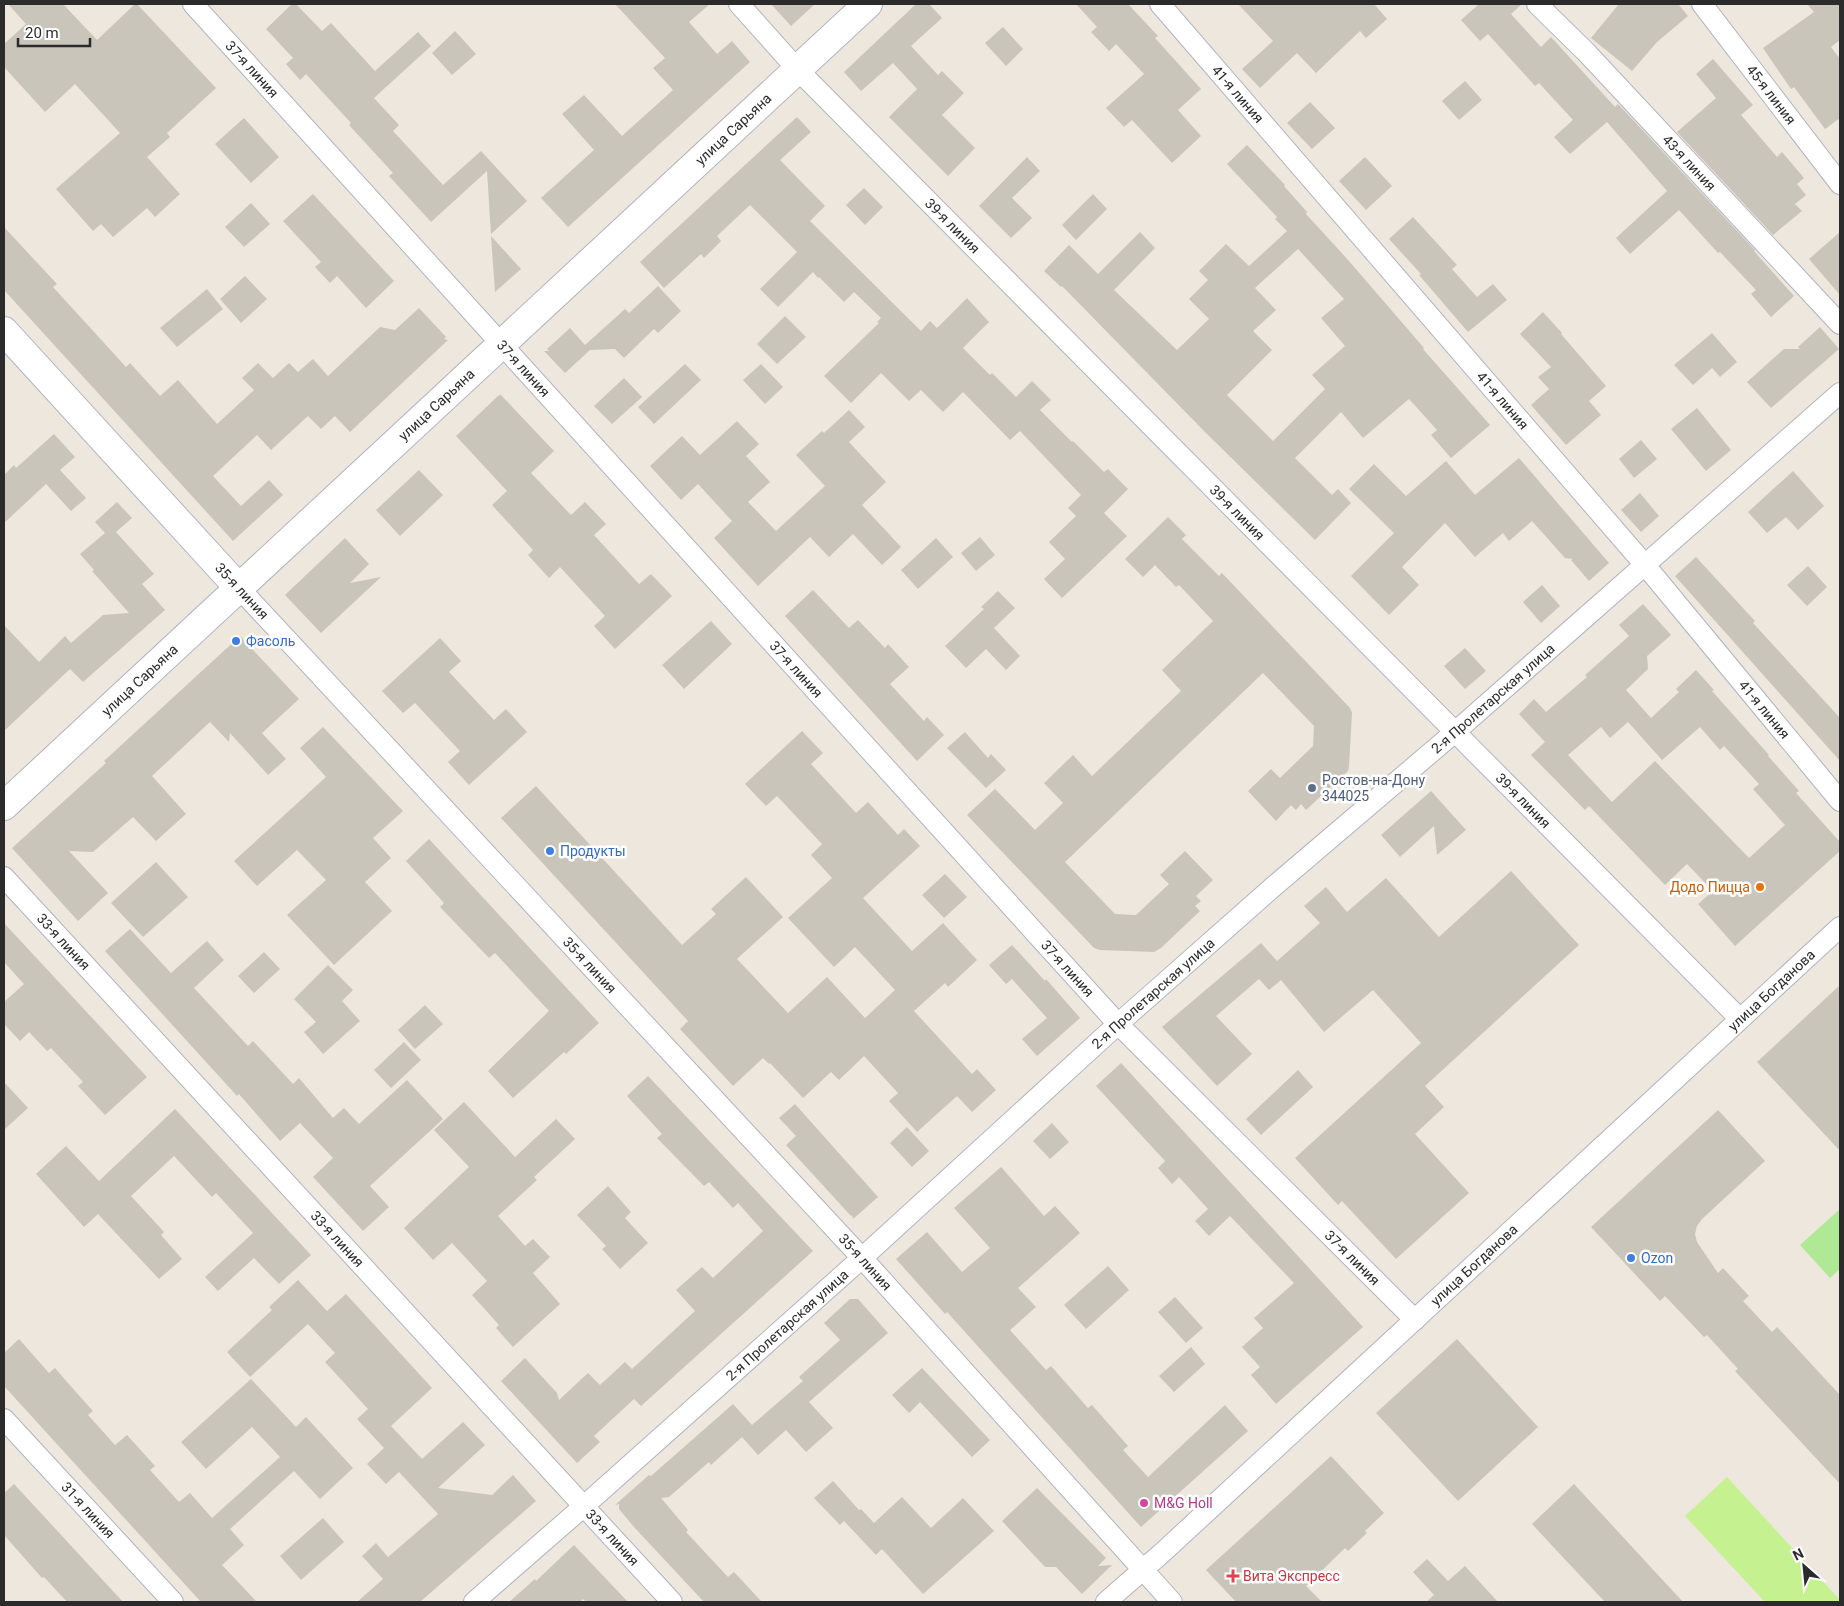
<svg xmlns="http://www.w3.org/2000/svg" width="1844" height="1606" font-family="Roboto,sans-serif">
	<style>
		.green { fill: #afe995 }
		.pitch { fill: #c5f190 }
		.building { fill: #c9c5bb; fill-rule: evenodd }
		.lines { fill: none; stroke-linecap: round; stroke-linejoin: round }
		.street-casing { stroke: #b1b3c0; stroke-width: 22 }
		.secondary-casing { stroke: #b1b3c0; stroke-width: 30 }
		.street { stroke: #fff; stroke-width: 20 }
		.secondary { stroke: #fff; stroke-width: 28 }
		.shop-dot { fill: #3f7fe0; stroke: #fff; stroke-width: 2 }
		.service-dot { fill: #5c6f8a; stroke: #fff; stroke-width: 2 }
		.food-dot { fill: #e8710a; stroke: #fff; stroke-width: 2 }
		.hotel-dot { fill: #d1479c; stroke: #fff; stroke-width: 2 }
		.health-dot { fill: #e0444e; stroke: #fff; stroke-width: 2 }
		.labels { text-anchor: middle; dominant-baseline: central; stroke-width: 5; stroke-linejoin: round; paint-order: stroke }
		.street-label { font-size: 14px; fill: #2b2b2b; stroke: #fff }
		.shop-label { font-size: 14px; fill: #366cbe; stroke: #fff; text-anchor: start }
		.service-label { font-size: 14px; fill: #4e5e75; stroke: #fff; text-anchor: start }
		.food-label { font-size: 14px; fill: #c56008; stroke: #fff; text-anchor: end }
		.hotel-label { font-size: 14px; fill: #b23c85; stroke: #fff; text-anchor: start }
		.health-label { font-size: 14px; fill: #be3a42; stroke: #fff; text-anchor: start }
	</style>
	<rect width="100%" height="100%" fill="#eee7dd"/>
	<path class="green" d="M1840 1209V1269L1830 1278 1800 1245Z"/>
	<path class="pitch" d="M1727 1477 1840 1600V1602H1765L1685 1516Z"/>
	<path class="building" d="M8 4H63L97 40 135 4H137L216 88 167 133 170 137 147 157 180 194 155 217 147 208 113 237 101 224 93 231 56 189 120 133 75 84 45 112 4 67V44L26 24Z
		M292 4H296L322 31 331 23 375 71 418 32 431 46 374 98 399 125 393 131 443 185 481 151 527 201 491 234 487 171 431 222 389 176 393 173 349 125 351 123 306 74 300 80 286 64 293 58 266 29Z
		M615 4H710L689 22 717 54 732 41 750 62 568 227 541 198 594 150 562 114 584 95 622 136 673 90 653 68 665 58Z
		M771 4H815L791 26Z
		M916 4H929L942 18 911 46 938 75 942 71 964 93 942 115 975 148 948 176 889 117 917 89 893 63 861 91 844 72Z
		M1076 4H1128L1158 36 1155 38 1201 89 1178 110 1201 136 1172 163 1132 120 1124 127 1106 108 1144 74 1116 44 1109 51 1091 32 1097 27Z
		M1238 4H1374L1387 19 1366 38 1360 31 1316 73 1297 53 1260 88 1242 69 1273 41Z
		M1479 4H1522L1511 14 1541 47 1551 37 1615 107 1618 104 1755 250 1754 251 1794 296 1771 317 1751 294 1756 290 1720 252 1718 253 1679 210 1630 254 1616 238 1667 191 1607 122 1570 154 1554 137 1573 120 1539 83 1535 86 1488 34 1480 41 1461 20Z
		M1619 4H1678L1688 16 1657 42 1632 71 1591 38Z
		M1807 4H1840V40L1831 47 1840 59V118L1825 129 1794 87 1791 89 1763 48 1814 12Z
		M1003 27 1023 49 1006 66 985 43Z
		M455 31 476 54 452 75 432 53Z
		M1713 59 1753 105 1741 115 1777 157 1782 152 1804 178 1797 184 1806 195 1795 204 1802 211 1773 235 1677 132 1716 98 1696 74Z
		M1465 81 1482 100 1459 120 1442 101Z
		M1310 102 1335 128 1312 149 1287 123Z
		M797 117 811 132 780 160 825 206 810 221 921 331 930 321 937 328 967 298 989 322 963 348 990 375 992 373 1016 397 1032 381 1051 400 1040 410 1072 442 1073 441 1104 472 1108 469 1128 489 1104 513 1127 536 1062 598 1044 579 1065 559 1049 542 1076 516 1068 508 1081 495 1020 431 1010 440 963 392 943 412 921 390 909 401 881 373 851 403 824 376 879 323 877 322 881 318 854 292 844 302 819 277 818 278 813 272 778 307 760 289 797 252 750 205 717 236 721 241 704 258 701 254 664 288 640 262Z
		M244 118 279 157 251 183 215 144Z
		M1247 145 1285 185 1284 186 1307 212 1306 214 1349 261 1424 348 1423 349 1490 425 1451 458 1431 435 1437 430 1409 399 1363 438 1341 412 1295 458 1332 495 1338 489 1351 503 1315 540 1206 433 1062 286 1061 287 1044 271 1069 245 1098 274 1140 232 1155 248 1114 290 1177 350 1209 319 1189 299 1208 280 1199 271 1226 244 1249 266 1287 231 1275 219 1277 217 1227 164ZM1298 249 1344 299 1321 318 1345 346 1312 375 1325 389 1273 441 1227 395 1272 350 1253 331 1276 310 1255 288Z
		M1027 157 1040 171 1012 198 1032 218 1011 238 979 206Z
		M1365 157 1392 186 1366 210 1339 181Z
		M864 188 883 207 865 225 846 205Z
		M313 194 394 281 366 308 337 276 330 283 315 267 321 262 283 221Z
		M1093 194 1107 209 1076 240 1062 225Z
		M251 203 270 224 244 247 225 227Z
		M1413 217 1457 265 1452 269 1477 297 1493 284 1507 300 1468 332 1419 275 1421 274 1389 239Z
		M4 227 57 284 53 287 126 367 130 363 160 396 178 380 217 424 254 390 242 378 258 363 273 378 289 363 298 372 313 359 328 376 380 327 395 330 419 308 446 337 444 339 448 340 350 432 335 416 321 429 308 416 271 450 257 435 213 476 241 506 269 480 283 495 233 541 4 290Z
		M1840 232V295L1809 259Z
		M491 236 521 269 495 292Z
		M245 276 267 299 241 323 220 299Z
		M658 286 681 311 658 333 654 329 624 358 615 349 590 350 565 373 544 351H549L547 349 570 328 585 345 625 309 629 313Z
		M207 289 223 309 177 347 160 328Z
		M1543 312 1562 333 1561 334 1606 386 1589 401 1601 415 1566 445 1531 405 1549 389 1538 377 1551 367 1520 334Z
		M785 316 806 337 777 364 757 344Z
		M1820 327 1839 349 1771 408 1747 382 1784 349H1800L1798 347Z
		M1712 333 1737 362 1720 377 1712 368 1693 385 1674 365Z
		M685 364 701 380 654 424 638 407Z
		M761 364 783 387 765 404 743 380Z
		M624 378 642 397 612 424 594 406Z
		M500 394 554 451 531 473 571 515 585 502 606 524 594 535 639 584 651 574 672 596 615 649 594 626 605 616 560 567 549 578 528 555 533 550 492 505 507 491 456 436 499 395 500 396Z
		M1697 408 1731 450 1706 471 1671 429Z
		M849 410 865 427 849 442 886 482 862 505 901 547 882 565 853 534 829 557 810 537 758 586 714 538 732 521 698 484 681 500 650 466 682 436 700 455 737 421 759 444 746 456 770 482 748 502 776 531 825 486 796 455 822 431 824 433Z
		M54 434 75 457 60 470 86 498 71 511 46 484 4 523V475L14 465 16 468Z
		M1641 440 1657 459 1634 478 1619 459Z
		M1519 458 1609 563 1589 581 1571 560 1573 559 1565 558 1532 521 1509 541 1503 533 1475 557 1445 523 1402 567 1419 585 1389 615 1351 576 1394 533 1349 489 1374 464 1406 496 1446 461 1475 495Z
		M419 470 443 495 400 536 376 510Z
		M1793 471 1824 506 1798 530 1786 517 1767 533 1748 512Z
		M1640 493 1659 516 1641 532 1621 510Z
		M117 502 132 518 116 532 154 574 142 584 165 610 83 682 70 669 4 731V625L39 662 65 636 71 643 103 615 129 613 92 571 94 570 80 554 105 533 95 522Z
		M1168 517 1186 535 1182 539 1219 576 1222 573 1350 708 1352 713 1349 766 1348 771 1306 810 1301 804 1296 810 1291 805 1276 821 1248 791 1271 769 1280 778 1313 746 1314 726 1263 673 1065 862 1115 914 1136 915 1169 884 1160 875 1185 851 1213 880 1196 896 1201 901 1195 906 1200 911 1161 948 1154 952 1100 950 1094 948 967 815 995 789 1035 830 1063 803 1044 783 1073 755 1092 776 1181 691 1162 670 1213 621 1179 585 1176 587 1155 565 1143 577 1125 559Z
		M980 537 995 555 976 571 961 553Z
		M345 538 369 564 350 583 381 577 321 633 285 595Z
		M936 538 953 557 918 589 901 570Z
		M1696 557 1755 621 1753 623 1840 718V761L1675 576Z
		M1808 566 1827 587 1807 606 1787 585Z
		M1542 585 1560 606 1541 623 1523 602Z
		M813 590 849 628 858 620 885 648 888 644 909 667 890 684 924 721 927 717 944 735 917 761 785 616Z
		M998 591 1015 608 994 628 1020 656 1006 670 986 649 966 668 945 646 984 609 981 607Z
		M1643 604 1671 635 1647 656 1648 669 1626 690 1651 718 1679 692 1676 689 1696 670 1714 690 1712 691 1769 755 1768 756 1799 791 1796 793 1840 842V851L1735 946 1698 904 1713 891 1687 864 1665 885 1589 806 1585 810 1531 755 1545 742 1519 714 1534 699 1546 712 1587 677 1585 675 1629 636 1619 625ZM1628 722 1662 760 1700 727 1720 750 1724 746 1759 784 1753 789 1785 825 1749 858 1655 761 1612 802 1568 755 1601 727 1610 738Z
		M711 621 732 644 684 689 662 665Z
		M240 636 299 699 262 733 286 759 268 775 230 733 229 742 210 722 152 776 186 814 156 841 133 817 93 852 69 851 108 893 78 921 12 848 106 763 104 761Z
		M440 638 461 661 449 672 494 720 506 709 527 732 469 785 448 762 460 751 415 703 403 713 382 691Z
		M1465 648 1486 671 1465 689 1444 666Z
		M323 727 403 811 373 838 391 858 365 882 392 911 334 965 287 915 326 880 297 850 257 886 234 861 326 777 300 748Z
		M802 731 823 753 811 764 856 813 868 802 898 835 904 829 920 846 863 898 912 951 943 923 977 960 948 987 945 983 914 1011 972 1074 977 1069 996 1090 972 1112 957 1096 917 1132 889 1101 898 1093 864 1056 839 1080 831 1072 803 1098 770 1063 769 1064 763 1058 733 1086 680 1029 688 1021 501 818 536 786 682 945 716 914 711 909 746 877 783 917 737 959 788 1013 827 977 865 1018 895 990 855 947 834 967 788 918 832 878 811 855 822 844 777 796 766 806 745 784Z
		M965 732 988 758 991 754 1006 770 986 788 947 748Z
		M1431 791 1466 830 1437 855 1434 826 1400 857 1381 835Z
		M429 839 599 1023 566 1054 564 1052 513 1098 488 1071 549 1011 495 953 489 958 464 932 440 907 444 903 406 861Z
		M156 862 188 897 143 937 111 903Z
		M1511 871 1579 945 1425 1086 1444 1107 1415 1134 1469 1193 1396 1259 1342 1201 1338 1205 1295 1158 1421 1043 1373 990 1324 1032 1281 980 1269 990 1259 979 1216 1016 1252 1054 1217 1086 1162 1027 1261 943 1277 961 1320 923 1304 906 1326 887 1347 912 1386 878 1439 937Z
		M945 874 967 897 944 918 922 895Z
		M4 923 147 1077 105 1115 78 1086 83 1082 51 1048 47 1051 29 1032 20 1041 4 1024V1002L24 984 4 962Z
		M130 929 171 973 207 941 224 960 194 988 248 1046 253 1041 293 1084 299 1078 333 1118 344 1108 359 1124 407 1080 443 1119 370 1186 389 1207 363 1231 313 1177 333 1158 300 1123 280 1141 239 1094 237 1096 105 951Z
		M1012 945 1045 981 1046 979 1080 1018 1037 1056 1022 1039 1047 1018 1012 979 1006 984 989 965Z
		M264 952 280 969 254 993 238 976Z
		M328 965 353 990 342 1001 360 1021 323 1054 304 1032 316 1022 294 999Z
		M1840 985V1151L1757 1062Z
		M425 1005 443 1024 415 1049 398 1030Z
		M404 1042 421 1060 391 1088 374 1070Z
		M1121 1063 1363 1327 1276 1404 1251 1375 1260 1367 1242 1347 1263 1328 1254 1318 1294 1283 1230 1216 1209 1236 1195 1221 1208 1209 1179 1177 1172 1184 1158 1168 1165 1161 1096 1086Z
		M1298 1070 1313 1087 1261 1135 1246 1119Z
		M648 1076 813 1251 641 1406 634 1399 594 1436 600 1442 577 1463 501 1381 525 1358 557 1393 559 1400 588 1373 600 1385 625 1362 632 1369 695 1311 676 1290 702 1267 713 1278 763 1231 738 1203 733 1208 709 1182 704 1186 657 1138 662 1134 627 1096Z
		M4 1082 28 1108 4 1130Z
		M464 1102 515 1157 556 1119 575 1139 534 1177 537 1180 498 1216 525 1246 533 1239 550 1257 533 1273 560 1304 513 1347 496 1328 499 1325 472 1295 487 1281 452 1243 433 1260 404 1228 469 1167 434 1130Z
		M795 1104 878 1197 853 1219 852 1215 851 1216 786 1145 796 1136 779 1118Z
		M175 1109 311 1255 279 1284 254 1258 218 1291 205 1277 253 1233 216 1193 212 1197 174 1156 131 1196 164 1232 161 1235 182 1259 159 1279 98 1214 84 1227 36 1174 66 1146 99 1181Z
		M1718 1110 1765 1161 1702 1219 1697 1226 1695 1234 1697 1242 1718 1273 1723 1268 1749 1296 1743 1301 1772 1332 1777 1327 1840 1395V1484L1735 1371 1738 1369 1707 1335 1704 1337 1665 1296 1660 1301 1591 1227Z
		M1052 1123 1069 1142 1050 1159 1033 1141Z
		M907 1127 929 1151 912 1167 890 1143Z
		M1001 1167 1044 1216 1055 1206 1080 1233 1018 1288 1036 1307 1010 1330 1046 1370 1051 1366 1088 1408 1092 1405 1128 1446 1123 1450 1148 1477 1225 1405 1248 1431 1141 1527 947 1312 945 1314 896 1259 927 1232 962 1272 990 1248 954 1208Z
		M608 1186 631 1212 625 1218 648 1243 620 1269 602 1249 606 1246 577 1215Z
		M1108 1266 1129 1290 1086 1329 1064 1305Z
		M298 1280 327 1311 346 1294 432 1388 391 1426 422 1459 463 1422 485 1445 438 1488 492 1495 513 1475 536 1501 420 1602H357L383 1579 362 1556 376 1543 388 1557 438 1514 399 1472 386 1484 367 1464 384 1448 357 1419 368 1409 325 1362 335 1353 308 1324 250 1377 227 1352 272 1310 269 1307Z
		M1175 1297 1203 1328 1186 1343 1158 1312Z
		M850 1299H858L888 1333 809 1402 833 1428 806 1452 786 1430 758 1455 742 1437 711 1465 709 1462 669 1497 661 1498 688 1530 686 1532 728 1577 734 1572 762 1602H704L634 1527 619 1509V1504L615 1505 649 1475 651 1476 733 1404 752 1425 803 1381 799 1377 840 1340 824 1323Z
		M19 1339 49 1373 55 1368 67 1382 93 1411 88 1415 115 1445 127 1435 155 1466 150 1470 179 1502 190 1493 212 1518 280 1457 252 1427 206 1469 181 1442 251 1379 296 1427 306 1417 353 1468 320 1499 294 1471 230 1529 244 1545 222 1565 257 1602H201L4 1386V1353Z
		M1457 1339 1538 1427 1458 1501 1376 1413Z
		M1191 1347 1205 1364 1174 1392 1159 1376Z
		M922 1368 990 1440 972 1457 920 1402 909 1413 892 1395Z
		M1331 1456 1384 1513 1365 1531 1367 1533 1348 1551 1345 1548 1306 1586 1322 1602H1236L1206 1570Z
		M833 1481 859 1510 861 1509 874 1523 902 1497 931 1528 963 1498 994 1531 923 1594 882 1549 876 1555 844 1521 840 1525 814 1498Z
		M14 1484 51 1524 123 1602H67L44 1577 42 1578 4 1535V1493Z
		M1574 1484 1683 1602H1605L1558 1552 1532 1524Z
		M1037 1488 1106 1558 1098 1566 1112 1565 1082 1594 1056 1567H1045L1002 1521Z
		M323 1518 344 1542 301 1580 280 1556Z
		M574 1545 628 1602H586L583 1599 580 1602H509L535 1579 536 1581Z
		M1427 1559 1448 1581 1465 1566 1498 1602H1426L1434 1595 1413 1572Z"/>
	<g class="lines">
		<g class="street-casing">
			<g id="street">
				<path id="s1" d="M193 4 1118 1024 1415 1320"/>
				<path id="s2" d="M739 4 797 69 1740 1019"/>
				<path id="s3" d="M1160 4 1645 565 1840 801"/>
				<path id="s4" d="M1537 4 1586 52 1840 324"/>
				<path id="s5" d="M1702 4 1840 184"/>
				<path id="s6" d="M239 588 862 1258 1172 1602"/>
				<path id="s7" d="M4 877 672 1602"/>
				<path id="s8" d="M4 1419 173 1602"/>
				<path id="s9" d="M474 1602 584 1506 862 1258 1118 1024 1273 887 1455 732 1840 393"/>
				<path id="s10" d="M1106 1602 1162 1553 1840 927"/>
			</g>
		</g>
		<g class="secondary-casing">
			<g id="secondary">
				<path d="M4 331 239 588"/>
				<path id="s11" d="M4 806 868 4"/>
			</g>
		</g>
		<use href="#street" class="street"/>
		<use href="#secondary" class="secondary"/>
	</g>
	<g class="shop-dot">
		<circle cx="236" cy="641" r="5"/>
		<circle cx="550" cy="851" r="5"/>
		<circle cx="1631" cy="1258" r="5"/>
	</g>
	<circle class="service-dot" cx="1312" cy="788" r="5"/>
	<circle class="food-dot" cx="1760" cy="887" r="5"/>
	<circle class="hotel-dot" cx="1144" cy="1503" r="5"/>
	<path class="health-dot" d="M1230.5 1568.5h5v5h5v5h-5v5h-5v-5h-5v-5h5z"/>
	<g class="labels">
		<g class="street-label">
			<text stroke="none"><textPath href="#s1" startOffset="88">37-я линия</textPath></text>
			<text stroke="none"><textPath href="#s3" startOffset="119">41-я линия</textPath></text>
			<text stroke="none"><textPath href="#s5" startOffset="114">45-я линия</textPath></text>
			<text stroke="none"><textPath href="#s11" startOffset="995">улица Сарьяна</textPath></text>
			<text stroke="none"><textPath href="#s4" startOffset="220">43-я линия</textPath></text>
			<text stroke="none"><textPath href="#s2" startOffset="308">39-я линия</textPath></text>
			<text stroke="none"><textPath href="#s1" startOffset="492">37-я линия</textPath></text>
			<text stroke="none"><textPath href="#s3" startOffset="524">41-я линия</textPath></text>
			<text stroke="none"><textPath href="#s11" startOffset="590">улица Сарьяна</textPath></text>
			<text stroke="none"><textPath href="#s2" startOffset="712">39-я линия</textPath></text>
			<text transform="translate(242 591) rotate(47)">35-я линия</text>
			<text stroke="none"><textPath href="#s1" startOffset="898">37-я линия</textPath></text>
			<text stroke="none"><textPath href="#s11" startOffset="185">улица Сарьяна</textPath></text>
			<text stroke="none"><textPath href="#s9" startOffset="1362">2-я Пролетарская улица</textPath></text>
			<text stroke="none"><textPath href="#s3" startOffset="929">41-я линия</textPath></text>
			<text stroke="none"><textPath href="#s2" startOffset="1118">39-я линия</textPath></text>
			<text stroke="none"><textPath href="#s7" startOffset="88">33-я линия</textPath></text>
			<text stroke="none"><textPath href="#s6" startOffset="515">35-я линия</textPath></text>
			<text stroke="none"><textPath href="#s1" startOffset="1302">37-я линия</textPath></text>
			<text stroke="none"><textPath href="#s10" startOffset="904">улица Богданова</textPath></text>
			<text stroke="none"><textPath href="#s9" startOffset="912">2-я Пролетарская улица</textPath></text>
			<text stroke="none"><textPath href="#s7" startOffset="492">33-я линия</textPath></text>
			<text stroke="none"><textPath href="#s1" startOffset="1708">37-я линия</textPath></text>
			<text stroke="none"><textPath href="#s6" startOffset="920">35-я линия</textPath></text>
			<text stroke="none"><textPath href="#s10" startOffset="499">улица Богданова</textPath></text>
			<text stroke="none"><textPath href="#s9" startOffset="418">2-я Пролетарская улица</textPath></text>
			<text stroke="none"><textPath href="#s8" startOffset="124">31-я линия</textPath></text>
			<text stroke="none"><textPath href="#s7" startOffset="898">33-я линия</textPath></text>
		</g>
		<g class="shop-label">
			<text x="246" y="641">Фасоль</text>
			<text x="560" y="851">Продукты</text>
			<text x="1641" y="1258">Ozon</text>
		</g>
		<g class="service-label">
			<text x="1322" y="780">Ростов-на-Дону<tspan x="1322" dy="16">344025</tspan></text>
		</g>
		<g class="food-label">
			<text x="1750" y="887">Додо Пицца</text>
		</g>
		<g class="hotel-label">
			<text x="1154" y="1503">M&amp;G Holl</text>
		</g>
		<g class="health-label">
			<text x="1243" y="1576">Вита Экспресс</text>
		</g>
	</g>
	<rect width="1844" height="1606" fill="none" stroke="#2b2b2b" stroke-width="10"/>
	<g transform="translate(1804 1566) rotate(333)" stroke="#ffffff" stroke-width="4" paint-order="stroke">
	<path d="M0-4L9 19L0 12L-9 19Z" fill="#2b2b2b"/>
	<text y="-8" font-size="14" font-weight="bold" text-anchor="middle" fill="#2b2b2b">N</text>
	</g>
	<path d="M18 38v8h72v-8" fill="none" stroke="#2b2b2b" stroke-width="2.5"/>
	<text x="25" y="38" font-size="15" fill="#2b2b2b" stroke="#ffffff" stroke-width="4" paint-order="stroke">20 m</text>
</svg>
